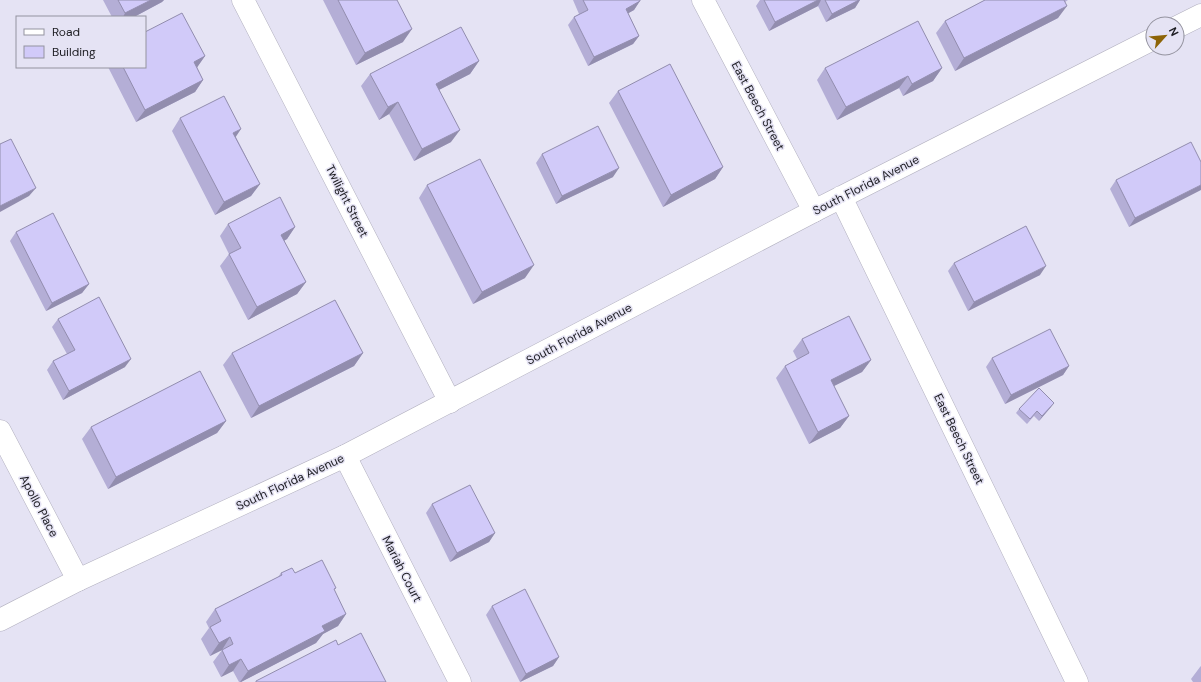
<svg xmlns="http://www.w3.org/2000/svg" width="1201" height="682" font-family="'DM Sans',sans-serif">
	<style>
		.lines { fill: none; stroke-linecap: round; stroke-linejoin: round }
		.street-casing { stroke: #b2b0bf; stroke-width: 23 }
		.secondary-casing { stroke: #b2b0bf; stroke-width: 23 }
		.street { stroke: #fff; stroke-width: 22 }
		.secondary { stroke: #fff; stroke-width: 22 }
		.wall { fill: #b4aed6 }
		.shaded-wall { fill: #928dae }
		.building { fill: #d1caf9; stroke: #928dae }
		.labels { text-anchor: middle; dominant-baseline: central; stroke-width: 3; stroke-linejoin: round; paint-order: stroke }
		.street-label { font-size: 12px; fill: #1b1b20; stroke: #e5e3f4 }
	</style>
	<rect width="100%" height="100%" fill="#e5e3f4"/>
	<g class="lines">
		<g class="street-casing">
			<path id="street" d="M243 0 450 402
				M703 0 814 211 1153 39
				M1177 27 1201 15
				M841 197 1077 682
				M0 431 78 580
				M345 456 460 682"/>
		</g>
		<g class="secondary-casing">
			<path id="secondary" d="M0 620 78 580 345 456 814 211"/>
		</g>
		<use href="#street" class="street"/>
		<use href="#secondary" class="secondary"/>
	</g>
	<path class="wall" d="M103 0H164L162 2 134 17H112Z
		M323 0H397L403 42 356 65Z
		M573 0H640L634 10 628 13 639 36 633 44 588 66 568 25 574 17 579 14Z
		M760 0H860L855 8 826 22 818 6 769 31 756 6Z
		M985 0H1068L1065 2 1058 18 955 71 936 33 945 21Z
		M205 56 197 67 203 80 195 92 136 122 108 67H145Z
		M479 61 470 74 439 90 451 142 414 161 389 114 379 120 361 86 370 74Z
		M825 68H942L933 81 903 96 899 88 837 120 817 80Z
		M618 91 723 167 715 179 663 207 609 103Z
		M180 118 236 137 260 184 251 196 215 215 172 131Z
		M542 154 613 177 556 204 536 163Z
		M1201 162 1129 227 1110 189 1116 180Z
		M427 185 525 278 473 304 419 198Z
		M228 224 295 227 287 239 284 241 306 282 297 294 248 320 220 266 229 254 220 236Z
		M16 232 89 284 82 293 46 311 10 241Z
		M954 263 1040 275 968 311 948 271Z
		M58 319 125 367 63 400 47 370 53 361 67 354 52 327Z
		M802 339 871 360 862 372 834 386 849 416 840 428 809 444 776 378 785 366 797 359 793 351Z
		M232 353H363L354 366 251 418 223 365Z
		M992 358 1069 366 1063 375 1005 404 986 367Z
		M1051 407 1039 421 1034 416 1027 424 1016 413 1019 409Z
		M226 421 217 433 108 489 82 439 91 427Z
		M432 504 495 533 489 542 450 562 426 513Z
		M281 573H295L336 588 334 590 346 614 338 626 323 634 316 643 241 682H239L233 671 221 677 213 662 222 650 210 656 201 639 209 628 206 622 215 609 278 577Z
		M492 606 559 657 553 666 520 682 486 615Z
		M1201 666V682H1193L1191 679 1200 667Z"/>
	<path class="shaded-wall" d="M151 0H164L162 2 134 17H123L125 13Z
		M818 0H821L818 6 769 31 775 22Z
		M859 0H860L855 8 826 22 832 14Z
		M640 1 634 10 620 18 626 9Z
		M1067 6 1058 18 955 71 964 58Z
		M412 29 403 42 356 65 365 53Z
		M639 36 633 44 588 66 594 57Z
		M205 56 196 69 194 62Z
		M479 61 470 74 427 96 436 84Z
		M942 68 933 81 903 96 912 84Z
		M908 76 899 88 837 120 846 107Z
		M203 80 195 92 136 122 145 110Z
		M398 102 389 114 379 120 388 107Z
		M241 129 233 141V133Z
		M460 130 451 142 414 161 422 149Z
		M723 167 715 179 663 207 671 195Z
		M619 168 613 177 556 204 562 196Z
		M260 184 251 196 215 215 224 202Z
		M1201 185V190L1129 227 1135 218Z
		M36 188 29 196 0 212V206Z
		M295 227 287 239 273 247 281 235Z
		M534 265 525 278 473 304 482 292Z
		M1046 266 1040 275 968 311 974 302Z
		M306 282 297 294 248 320 257 307Z
		M89 284 82 293 46 311 52 303Z
		M363 353 354 366 251 418 259 406Z
		M131 359 125 367 63 400 69 391Z
		M871 360 862 372 822 392 831 380Z
		M1069 366 1063 375 1005 404 1011 395Z
		M1054 403 1051 407 1039 421 1042 416Z
		M849 416 840 428 809 444 818 432Z
		M226 421 217 433 108 489 116 477Z
		M495 533 489 542 450 562 457 553Z
		M346 614 338 626 323 634 316 643 241 682H240L248 671 322 626Z
		M230 637 222 650 210 656 219 643Z
		M559 657 553 666 520 682 526 674Z
		M241 659 233 671 221 677 229 665Z"/>
	<path class="building" d="M118 0H151L125 13Z
		M338 0H397L412 29 365 53Z
		M583 0H640V1L626 9 639 36 594 57 574 17 588 10Z
		M764 0H818L775 22Z
		M825 0H859L832 14Z
		M985 0H1064L1067 6 964 58 945 21Z
		M182 13 205 56 194 62 203 80 145 110 123 67H145V32Z
		M918 21 942 68 912 84 908 76 846 107 825 68Z
		M461 27 479 61 436 84 460 130 422 149 398 102 388 107 370 74Z
		M670 64 723 167 671 195 618 91Z
		M224 96 241 129 233 133 260 184 224 202 180 118Z
		M598 126 619 168 562 196 542 154Z
		M11 139 36 188 0 206V144Z
		M1191 142 1201 162V185L1135 218 1116 180Z
		M480 159 534 265 482 292 427 185Z
		M280 197 295 227 281 235 306 282 257 307 229 254 241 248 228 224Z
		M53 213 89 284 52 303 16 232Z
		M1026 226 1046 266 974 302 954 263Z
		M99 297 131 359 69 391 53 361 75 350 58 319Z
		M335 300 363 353 259 406 232 353Z
		M849 316 871 360 831 380 849 416 818 432 785 366 809 353 802 339Z
		M1050 329 1069 366 1011 395 992 358Z
		M200 371 226 421 116 477 91 427Z
		M1039 388 1054 403 1042 416 1037 411 1030 419 1019 409Z
		M470 485 495 533 457 553 432 504Z
		M322 560 336 588 334 589 346 614 322 626 325 631 248 671 241 659 229 665 222 650 233 644 230 637 219 643 210 627 221 621 215 609 282 575 281 573 292 568 295 573Z
		M525 589 559 657 526 674 492 606Z
		M361 633 386 682H256V681L336 640 338 645Z"/>
	<g class="labels">
		<g class="street-label">
			<text transform="translate(758 106) rotate(62)">East Beech Street</text>
			<text transform="translate(866 185) rotate(-27)">South Florida Avenue</text>
			<text transform="translate(347 201) rotate(63)">Twilight Street</text>
			<text transform="translate(579 334) rotate(-28)">South Florida Avenue</text>
			<text transform="translate(959 439) rotate(64)">East Beech Street</text>
			<text transform="translate(290 482) rotate(-25)">South Florida Avenue</text>
			<text transform="translate(39 506) rotate(62)">Apollo Place</text>
			<text transform="translate(402 569) rotate(63)">Mariah Court</text>
		</g>
	</g>
	<rect x="16" y="16" width="130" height="52" fill="#e5e3f4" stroke="#94939f"/>
	<rect x="24" y="29" width="20" height="6" fill="#ffffff" stroke="#94939f"/>
	<text x="52" y="36" font-size="12" fill="#1b1b20">Road</text>
	<rect x="24" y="46" width="20" height="12" fill="#d1caf9" stroke="#94939f"/>
	<text x="52" y="56" font-size="12" fill="#1b1b20">Building</text>
	<g transform="translate(1165 36) rotate(63)"><circle r="19" fill="#e5e3f4" stroke="#94939f"/>
	<path d="M0-3L7 15L0 10L-7 15Z" fill="#8d6407"/>
	<text y="-6" font-size="11" font-weight="bold" text-anchor="middle" fill="#1b1b20">N</text>
	</g>
</svg>
